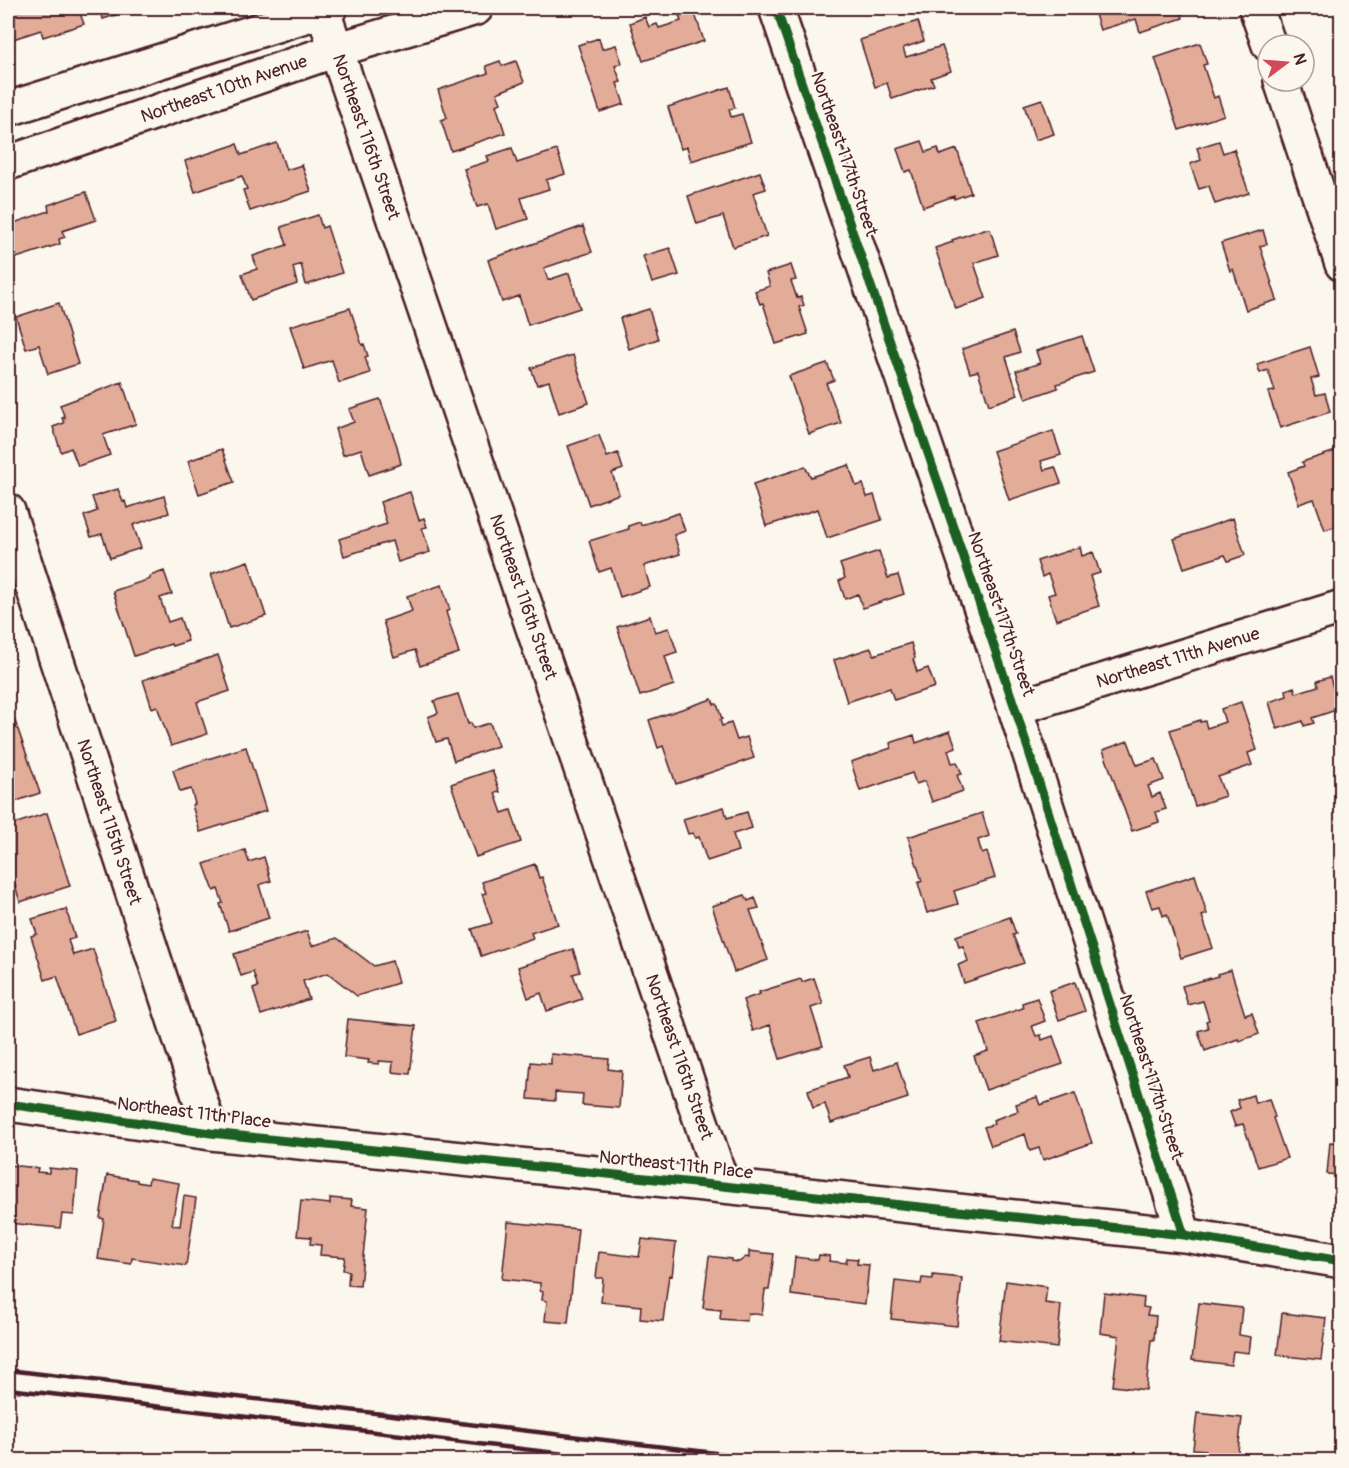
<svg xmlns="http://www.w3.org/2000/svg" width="1349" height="1468" font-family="Pangolin,sans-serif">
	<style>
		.building { fill: #e3ac99; stroke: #4a1f2b; stroke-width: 1.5 }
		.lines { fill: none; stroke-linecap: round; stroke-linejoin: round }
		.minor-casing { stroke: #4a1f2b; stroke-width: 38 }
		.minor { stroke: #fbf7ec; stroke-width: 33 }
		.rail { stroke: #4a1f2b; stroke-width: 4.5 }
		.cycleway-casing { stroke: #fbf7ec; stroke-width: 13 }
		.cycleway { stroke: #1b5e20; stroke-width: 9 }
		.labels { text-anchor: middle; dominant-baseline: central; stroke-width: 4.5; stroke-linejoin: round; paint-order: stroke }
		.street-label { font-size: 18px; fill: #4a1f2b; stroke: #fbf7ec }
	</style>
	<rect width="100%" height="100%" fill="#fbf7ec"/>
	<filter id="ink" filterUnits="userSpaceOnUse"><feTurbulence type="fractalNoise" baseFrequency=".0167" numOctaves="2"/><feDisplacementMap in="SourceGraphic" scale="12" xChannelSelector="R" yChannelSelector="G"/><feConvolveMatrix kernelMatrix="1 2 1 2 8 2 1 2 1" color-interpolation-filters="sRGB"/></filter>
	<g filter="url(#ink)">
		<path class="building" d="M8 8H78L84 24 43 37 41 30 10 40 8 33Z
			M100 8H138L103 19Z
			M1093 8H1180L1183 18 1140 32 1136 19 1100 30Z
			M1334 8H1342V16L1337 18Z
			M694 11 704 41 643 61 630 23 645 17 649 27 657 24 659 28 681 21 679 15Z
			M918 21 924 41 903 48 906 57 942 46 951 71 931 78 934 85 892 99 887 83 875 87 860 40Z
			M599 38 602 49 616 45 622 63 615 66 621 82 617 83 624 104 600 112 578 45Z
			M1200 43 1207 64 1203 65 1214 98 1218 96 1224 115 1179 130 1155 58Z
			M500 61 502 66 516 61 524 82 497 93 501 103 496 105 505 133 451 151 441 120 447 118 438 90 488 73 486 66Z
			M729 87 735 108 729 109 731 117 742 114 751 142 691 161 687 147 681 149 668 107Z
			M1042 99 1054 134 1035 140 1024 105Z
			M922 141 926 152 938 148 940 155 957 149 971 193 954 199V196L923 207 911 170 905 172 897 149Z
			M1219 141 1223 153 1234 149 1249 193 1215 204 1209 186 1199 189 1190 164 1201 160 1197 148Z
			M277 143 286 170 302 165 311 191 250 211 243 190 247 189 242 176 195 192 185 161 237 144 241 155Z
			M512 148 517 163 557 150 565 174 546 180 549 189 521 198 528 219 496 229 488 204 477 207 464 169 489 161 487 156Z
			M760 172 766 189 753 193 767 236 733 247 723 216 697 224 688 196Z
			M86 192 96 220 62 231 65 237 59 239 60 244 10 260 8 251V225L49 211 48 205Z
			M318 215 322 228 327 226 342 273 306 285 301 264 293 267 297 284 251 300 242 274 257 269 253 256 287 245 281 227Z
			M583 226 592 252 544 268 548 280 569 273 580 308 528 325 519 296 502 302 488 260Z
			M984 229H990L998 255 974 263 986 298 956 309 935 248 953 242 952 240Z
			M1263 230 1267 244 1260 246 1277 300 1246 310 1233 269 1230 271 1221 243Z
			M670 248 679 275 652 283 643 256Z
			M791 265 796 280 791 281 797 298 801 297 804 305 799 307 808 334 776 344 763 303 760 304 755 291 770 286 766 273Z
			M59 303 78 364 48 374 39 345 26 349 16 317Z
			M350 308 362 345 364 344 368 356 365 357 370 373 339 383 332 360 304 369 290 326Z
			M649 309 658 339 629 349 620 318Z
			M1013 332 1020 352 1006 357 1018 395 989 405 978 371 970 373 962 349Z
			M1082 336 1094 372 1057 384 1058 388 1026 399 1016 371 1040 363 1036 351Z
			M1310 347 1319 377 1311 379 1316 395 1325 393 1330 412 1280 428 1268 392 1275 391 1268 370 1260 373 1257 364Z
			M573 355 589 403 559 413 549 381 537 385 531 368Z
			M827 363 834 380 826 383 841 423 809 434 789 376Z
			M122 382 136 424 103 435 110 455 78 466 71 448 61 452 53 427 64 423 62 418H65L60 405Z
			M380 399 397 446 401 464 369 475 361 449 343 455 335 429 354 422 349 409Z
			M1053 431 1061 455 1041 461 1044 470 1055 467 1061 483 1009 500 993 451Z
			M599 435 607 457 618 453 623 469 612 473 619 494 589 505 568 446Z
			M222 449 234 482 199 494 188 461Z
			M1339 450 1342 457V524L1325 530 1314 499 1299 504 1288 472 1304 466 1302 462Z
			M849 465 856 486 863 484 867 497 874 495 882 520 827 538 818 509 766 526 753 484 805 467 811 477Z
			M118 489 123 502 125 501 127 508 164 496 169 513 133 525 141 548 110 558 102 534 91 537 84 516 97 511 92 497Z
			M410 492 419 520 424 518 427 527 422 528 430 552 398 562 392 541 344 556 339 539 387 524 380 502Z
			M679 513 685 531 674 535 680 554 644 566 650 587 620 597 611 568 599 572 589 541 629 529 628 526 640 522 641 525Z
			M1233 518 1245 555 1228 561 1225 555 1184 568 1174 539Z
			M1080 547 1082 556 1093 552 1100 573 1090 576 1099 606 1056 620 1048 595 1055 593 1048 574 1042 577 1037 561Z
			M879 551 888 578 898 575 904 594 863 608 858 594 845 599 839 581 845 578 840 564Z
			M248 561 266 616 229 628 211 574Z
			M164 571 172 594 160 598 168 622 180 618 188 641 172 646 171 644 134 656 113 591 150 579V576Z
			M442 585 450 610 446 612 459 653 420 666 415 650 394 657 383 621 412 611 407 596Z
			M650 616 655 632 669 628 677 652 665 656 674 685 640 696 617 627Z
			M911 643 915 658 913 659 917 672 928 668 935 687 894 700 890 688 847 702 834 660 871 648 874 655Z
			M218 655 230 691 197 702 207 734 171 746 157 706 152 708 143 680Z
			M1330 677 1339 709 1312 718 1314 723 1304 726 1303 721 1277 729 1269 702 1287 696 1286 690 1294 687 1296 693 1318 686 1317 681Z
			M458 694 468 724 471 723 473 728 490 723 498 746 454 761 447 739 436 742 428 717 438 713 434 701Z
			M712 699 714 704H717L722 719 720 720 722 726 731 723 737 740 747 737 754 758 676 784 663 746 658 748 649 720Z
			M1241 702 1257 750 1248 753 1252 765 1218 777 1225 796 1195 806 1170 730 1200 720V722L1205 721 1207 728 1225 722 1221 709Z
			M15 721 40 793 8 804V723Z
			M950 731 956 747 948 750 952 763 957 762 962 774 957 775 963 791 932 802 925 781 916 784 912 773 860 791 851 762 891 748 890 743 914 735 916 743Z
			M1128 741 1137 765 1156 759 1164 780 1148 786 1152 797 1160 793 1166 809 1156 812 1159 822 1132 831 1103 750Z
			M246 747 266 811 200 832 192 805 195 804 191 789 180 792 173 770Z
			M492 770 500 792 495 793 502 813 511 810 521 842 476 857 451 784Z
			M724 807 727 818 747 812 752 828 733 834 738 851 707 861 699 837 695 838 693 833 688 834 683 819Z
			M47 813 70 886 20 902 8 861V826Z
			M982 813 989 836 978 840 982 854 987 852 995 878 954 891 958 904 927 913 918 883 922 881 908 837Z
			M245 850 249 862 264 857 271 881 259 885 269 918 229 931 220 904 223 903 218 889 214 891 204 864Z
			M535 864 539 878 542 877 558 924 531 933 533 938 481 956 472 929 492 923 482 894 486 893 482 882Z
			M1195 875 1207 914 1202 916 1213 948 1181 958 1167 914 1163 916 1160 906 1152 908 1146 891Z
			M745 895 748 901 755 898 759 908 750 910 768 960 734 972 712 906Z
			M66 909 75 938 68 940 73 955 93 949 116 1021 76 1034 57 976 45 980 31 936 37 934 32 919Z
			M1010 917 1016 934 1013 935 1024 963 964 983 958 965 968 961 963 946 959 947 956 936Z
			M307 931 312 946 337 938 374 966 392 961 398 983 357 996 328 973 303 981 309 999 261 1015 253 989 258 987 253 972 241 976 234 954Z
			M573 949 580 972 573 974 582 999 547 1011 541 993 528 998 518 967Z
			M1231 970 1245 1015 1252 1013 1259 1034 1239 1041 1238 1039 1205 1051 1198 1031 1208 1028 1206 1021 1209 1020 1203 1001 1188 1005 1182 986 1218 976 1217 974Z
			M814 978 823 1004 811 1008 823 1046 780 1059 770 1025 753 1031 743 1000 760 994 759 992 801 979 802 982Z
			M1075 982 1085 1011 1059 1020 1049 991Z
			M1037 998 1045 1021 1032 1026 1036 1036 1041 1035 1042 1040 1053 1036 1063 1064 986 1090 974 1056 988 1051 979 1023 1023 1008 1022 1003Z
			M348 1019 416 1026 410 1074 392 1072 393 1062 379 1061V1064L368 1063 369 1060 344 1057Z
			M551 1054 609 1059 608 1069 622 1071 619 1108 582 1105 583 1094 555 1092V1101L528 1099 531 1062 551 1064Z
			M870 1057 874 1070 897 1062 908 1098 831 1123 825 1104 813 1108 808 1090 848 1077 844 1065Z
			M1075 1093 1092 1143 1043 1160 1039 1148 1030 1151 1025 1134 991 1146 984 1127 994 1124 993 1120 1018 1111 1016 1104 1037 1097 1040 1105Z
			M1253 1095 1255 1103 1269 1099 1275 1117 1273 1118 1287 1158 1258 1167 1243 1124 1235 1126 1230 1112 1240 1108 1237 1100Z
			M1330 1142 1342 1143V1175L1327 1174Z
			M8 1165 38 1168 37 1172 49 1173V1168L78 1171 74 1215 62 1214 60 1228 8 1223Z
			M107 1175 137 1180V1182L148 1184 149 1178 179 1183 172 1225 180 1226 184 1196 196 1198 186 1266 132 1258 131 1264 98 1259 104 1219 100 1218Z
			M330 1198 352 1200 351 1206 368 1208 360 1286 348 1285 349 1271 343 1270 345 1257 320 1255 321 1245 310 1244 311 1237 297 1236 301 1201 330 1204Z
			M508 1222 578 1229 568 1323 545 1321 547 1301 542 1300 543 1292 540 1291V1283L502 1279Z
			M642 1239 676 1243 672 1276 669 1275 663 1321 640 1319 641 1306 601 1302 603 1278H596L599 1252 639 1257Z
			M749 1251 774 1254 769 1290H765L762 1315 748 1313 747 1321 720 1319 721 1310 703 1308 709 1256 731 1259V1261L739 1262 746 1257 749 1258Z
			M819 1255 830 1256 829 1261 846 1263 847 1258 858 1259 857 1264 869 1265 865 1304 791 1295 795 1257 818 1260Z
			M933 1275 962 1278 957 1326 891 1319 895 1281 921 1284 922 1278 933 1279Z
			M1006 1281 1047 1287 1045 1303 1061 1305 1057 1348 999 1341Z
			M1104 1293 1144 1298 1143 1307 1149 1308 1147 1315 1156 1316 1154 1340H1151L1146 1390 1113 1386 1119 1336 1100 1333Z
			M1199 1303 1242 1308 1239 1335 1251 1337 1249 1353 1233 1351 1231 1365 1192 1360Z
			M1282 1313 1326 1318 1321 1360 1277 1355Z
			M1197 1413 1242 1418 1237 1460 1205 1456 1206 1450 1193 1449Z"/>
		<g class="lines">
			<g class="minor-casing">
				<path id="minor" d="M322 8 723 1186
					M776 8 1015 708 1184 1235
					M1256 8 1269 45
					M1281 81 1342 264
					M8 109 330 8
					M8 163 336 50 476 8
					M8 511 211 1133
					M1015 708 1342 607
					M8 1104 211 1133 723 1186 1184 1235 1342 1261"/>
			</g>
			<use href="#minor" class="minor"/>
			<path class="rail" d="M8 1370 775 1460
				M8 1389 616 1460"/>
			<g class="cycleway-casing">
				<path id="cycleway" d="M776 8 1015 708 1184 1235
					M8 1104 211 1133 723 1186 1184 1235 1342 1261"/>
			</g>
			<use href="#cycleway" class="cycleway"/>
		</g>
	</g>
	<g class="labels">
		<g class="street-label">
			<text transform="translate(224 89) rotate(-19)">Northeast 10th Avenue</text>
			<text transform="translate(366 137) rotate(71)">Northeast 116th Street</text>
			<text transform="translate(844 154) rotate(71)">Northeast 117th Street</text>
			<text transform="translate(523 597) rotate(71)">Northeast 116th Street</text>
			<text transform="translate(1001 614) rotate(71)">Northeast 117th Street</text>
			<text transform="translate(1178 658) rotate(-17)">Northeast 11th Avenue</text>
			<text transform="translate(109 822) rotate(72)">Northeast 115th Street</text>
			<text transform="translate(679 1057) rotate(71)">Northeast 116th Street</text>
			<text transform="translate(1151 1077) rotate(72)">Northeast 117th Street</text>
			<text transform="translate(194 1113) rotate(7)">Northeast 11th Place</text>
			<text transform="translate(676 1165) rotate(6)">Northeast 11th Place</text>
		</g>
	</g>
	<rect width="1349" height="1468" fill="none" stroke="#fbf7ec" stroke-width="30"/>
	<rect x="15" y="15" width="1319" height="1438" fill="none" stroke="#4a1f2b" stroke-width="2" filter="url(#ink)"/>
	<g transform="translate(1286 63) rotate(74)"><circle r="28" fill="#fbf7ec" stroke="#b4a19f" stroke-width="1.5"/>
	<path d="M0-4.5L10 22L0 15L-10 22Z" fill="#d1495b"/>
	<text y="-9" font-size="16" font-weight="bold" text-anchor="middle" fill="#4a1f2b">N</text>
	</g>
</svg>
